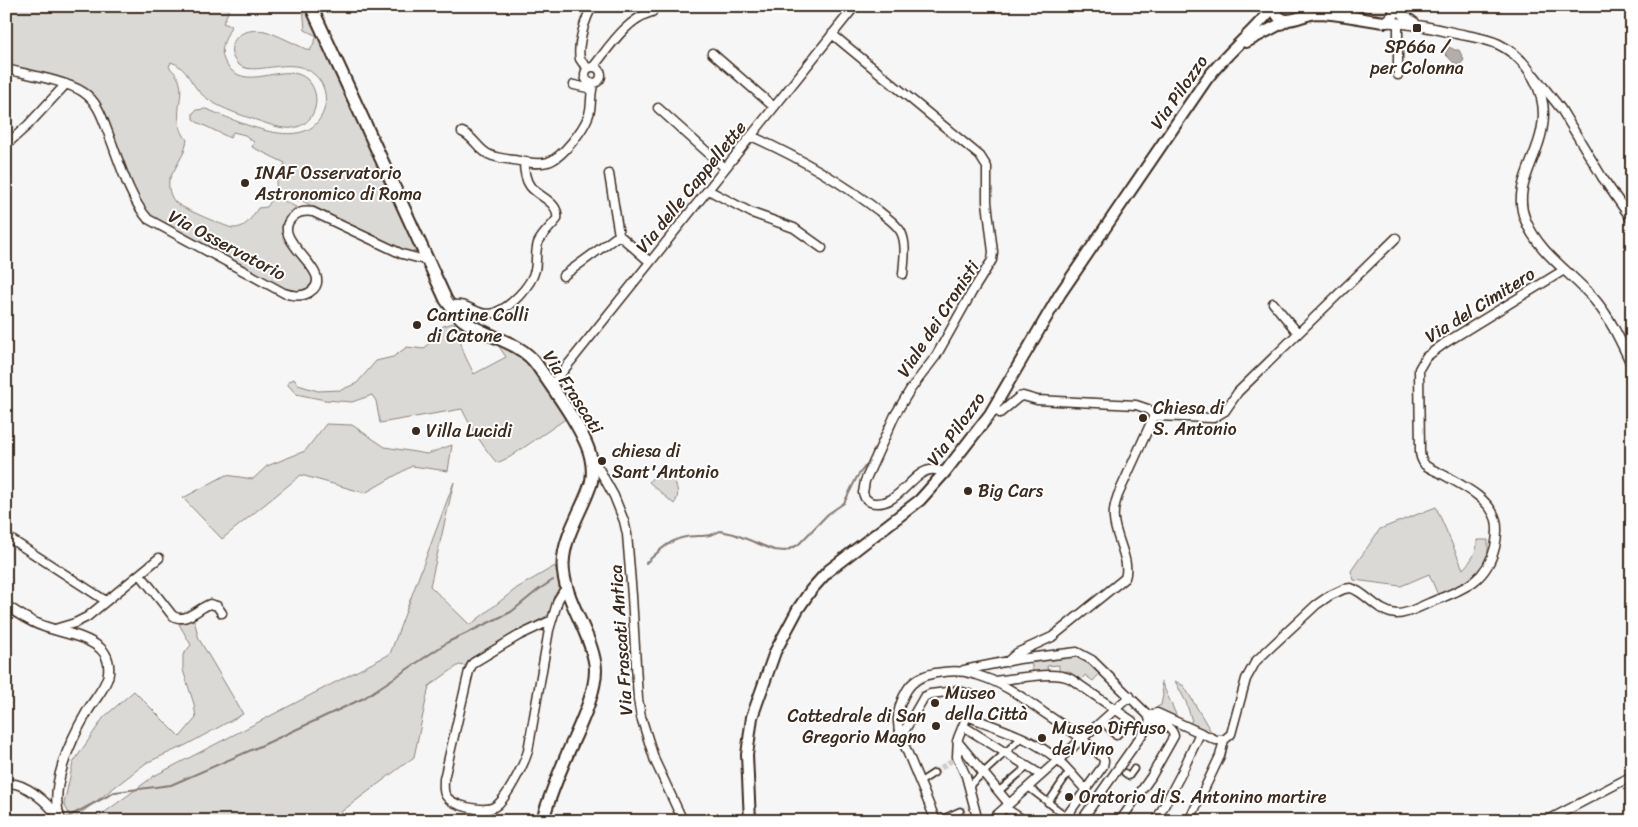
<svg xmlns="http://www.w3.org/2000/svg" width="1638" height="827" font-family="Sriracha,sans-serif">
	<style>
		.green { fill: #dbd9d6; stroke: #8b827a }
		.water { fill: #b4aeaa; stroke: #847972 }
		.lines { fill: none; stroke-linecap: round; stroke-linejoin: round }
		.stream { stroke: #847972; stroke-width: 2 }
		.pedestrian-tunnel { stroke: #d1cdcb; stroke-width: 5.5; stroke-dasharray: 5.5 3; stroke-linecap: butt }
		.pedestrian-casing { stroke: #3b2a1e; stroke-width: 9 }
		.minor-casing { stroke: #3b2a1e; stroke-width: 11 }
		.tertiary-casing { stroke: #3b2a1e; stroke-width: 12 }
		.secondary-casing { stroke: #3b2a1e; stroke-width: 14 }
		.primary-casing { stroke: #3b2a1e; stroke-width: 15 }
		.pedestrian { stroke: #fff; stroke-width: 5.5 }
		.minor { stroke: #fff; stroke-width: 8 }
		.tertiary { stroke: #fff; stroke-width: 9 }
		.secondary { stroke: #fff; stroke-width: 10 }
		.primary { stroke: #fff; stroke-width: 11 }
		.poi-dot { fill: #3b2a1e; stroke: #fff; stroke-width: 2 }
		.labels { text-anchor: middle; dominant-baseline: central; stroke-width: 4; stroke-linejoin: round; paint-order: stroke }
		.poi-label { font-size: 18px; fill: #3b2a1e; stroke: #fff; text-anchor: start }
		.street-label { font-size: 18px; fill: #3b2a1e; stroke: #fff }
	</style>
	<rect width="100%" height="100%" fill="#f7f6f6"/>
	<filter id="ink" filterUnits="userSpaceOnUse"><feTurbulence type="fractalNoise" baseFrequency=".02" numOctaves="2"/><feDisplacementMap in="SourceGraphic" scale="10" xChannelSelector="R" yChannelSelector="G"/><feConvolveMatrix kernelMatrix="1 2 1 2 8 2 1 2 1" color-interpolation-filters="sRGB"/></filter>
	<g filter="url(#ink)">
		<path class="green" d="M6 6H223L229 10 223 23 231 26C225 41 216 52 229 68 251 92 286 59 308 80 322 95 317 121 297 127 288 130 277 127 268 124 248 117 221 110 205 97 191 87 188 67 171 62L169 67C190 85 176 100 179 122 180 129 183 135 187 140L184 152 169 180C168 188 170 196 175 202 181 208 222 225 232 228 246 229 251 218 258 208L267 207 273 198 277 199 278 198 296 207 285 218 283 226 284 234 314 272 313 285 303 293 288 291 152 217 144 208 137 196 102 107 92 94 78 84 6 65Z
			M303 6H305L319 32 420 252 412 254 300 200 299 201 277 191 276 183 285 163 252 147 254 142 245 135 233 132 230 138 197 122 193 119V113L196 110 206 109C236 120 308 158 324 110 328 97 324 83 315 75 291 52 251 81 236 62 232 57 230 50 233 44 237 31 253 29 265 31 276 34 299 46 310 51L317 36 305 30Z
			M1277 6H1308L1312 8C1300 12 1283 23 1277 6Z
			M1366 6H1393V11L1386 17 1362 9Z
			M454 323 462 331C457 345 468 361 474 374L506 357 498 345 521 356 533 367 567 418 510 457 497 463C483 447 471 428 462 409L380 423 376 401 372 395 352 402 325 400 296 394 288 385V382L294 379 298 385 318 391 341 390 357 383 376 361 393 357 407 347 424 349 443 326Z
			M326 424 352 425 385 447 427 454 452 445 448 471 412 466 365 493 301 475 222 539 183 498 226 475 253 479 267 466 305 451Z
			M664 464C671 476 684 491 674 504L649 482Z
			M454 482 430 586 470 625 517 588 555 566 560 584 550 614 471 658 465 666 459 665 429 686 414 757 329 821H93L154 776 390 654Z
			M1436 507 1463 569C1471 561 1478 552 1477 540H1488V554L1483 566 1468 583 1438 595 1429 574 1401 586 1354 580 1351 571 1380 529Z
			M194 620 199 639 243 714 186 745 146 763 72 820 64 804 73 763 104 717 134 691 180 737 196 718 194 704 183 670V655L191 645 179 624Z
			M1075 654 1102 671 1093 681 1085 675 1080 682 1069 671 1059 672V665L1047 666 1048 673 1033 674 1031 660Z
			M1161 681 1178 719 1157 710V707L1161 705 1163 695Z
			M1175 681 1184 686 1213 735 1190 725 1189 723 1192 721 1186 702Z"/>
		<path class="water" d="M1449 47 1455 50H1459L1464 60 1458 67 1445 54Z"/>
		<g class="lines">
			<path class="stream" d="M646 563C657 553 670 539 686 537 698 535 709 538 720 531L734 534 774 550 785 551 798 545 828 514 844 503 857 477 866 465
				M66 818 115 792 171 785 265 744 364 698 448 642 511 612 538 590 553 580"/>
			<path class="pedestrian-tunnel" d="M934 773 955 758
				M960 811 974 807"/>
			<g class="pedestrian-casing">
				<path id="pedestrian" d="M956 689 976 695
					M1102 721 1116 736 1132 721
					M1125 773 1129 776 1134 769
					M920 782 934 773
					M969 786 1021 738
					M1028 787 1066 816
					M999 791 1028 766
					M1048 803 1069 772
					M938 821 960 811"/>
			</g>
			<g class="minor-casing">
				<path id="minor" d="M832 34 980 156 987 167V202L993 252 992 260 972 292 936 356 910 390 895 415 865 481 863 493 865 498 870 502C897 510 910 473 930 470 935 469 940 471 945 472
					M712 53 774 107
					M594 66C610 46 627 19 652 12
					M585 75a8 8 0 1 1 16 0a8 8 0 1 1-16 0Z
					M588 68C585 65 582 63 580 59 577 46 585 17 593 6
					M6 69C26 74 67 81 83 92 96 100 102 116 107 130 118 157 129 198 148 219L284 293C292 296 303 297 310 292 340 272 264 239 294 216 300 211 306 211 313 212L402 254 429 261
					M1398 75V23
					M1534 75 1561 109 1602 177 1632 220
					M574 85 592 89
					M658 108 725 168
					M462 132C473 136 477 148 488 154 495 158 505 159 514 160 524 162 538 165 548 162 562 158 583 130 588 117 593 106 589 94 594 83
					M751 136C796 156 840 181 879 211 887 218 896 223 901 232 907 244 904 261 903 274
					M6 145 28 125 66 84
					M609 174 619 235 650 262
					M708 190 752 213 794 228 822 248
					M563 276 619 235
					M1273 303 1298 333
					M450 306C468 300 476 318 494 313 510 308 531 286 535 270 537 261 535 252 538 243 542 234 551 227 557 219 560 202 538 197 530 186 525 179 524 170 524 162
					M551 386 855 6
					M993 408 1000 413 1019 397 1023 396 1037 400 1136 405 1148 409 1154 416 1118 495C1115 503 1113 511 1114 519 1115 537 1131 561 1125 578L1052 637 1017 653 1007 662
					M1154 416 1213 418 1225 411 1238 392 1396 238
					M593 460 599 469 614 496 624 521 627 534 632 596 638 699 641 717 655 761 683 821
					M6 536 106 601
					M140 574 172 615C185 625 198 608 210 604L217 606 222 613
					M552 620 518 636 473 663 469 671 444 779C444 783 443 790 445 794 450 806 484 813 494 807 506 801 524 764 528 751L549 630 558 600 563 592 568 589
					M55 629 75 623 87 617 159 558
					M964 670 1019 659 1077 652 1092 660 1148 715
					M994 681C1014 679 1054 670 1071 679L1132 721
					M1148 715 1157 713 1216 740H1224
					M963 726 1041 775
					M901 737 924 697 930 694 947 692
					M1224 740 1231 734 1246 679 1256 661 1316 605 1329 596 1344 589 1351 588C1367 593 1378 613 1397 614 1408 614 1419 607 1429 603 1460 590 1486 584 1495 547 1497 538 1498 529 1496 520 1489 497 1461 485 1442 474 1436 471 1430 469 1425 465 1422 461 1420 456 1420 451L1419 369 1426 357 1445 343 1564 270
					M957 741 1009 804
					M6 784C24 780 49 804 59 818
					M1005 808 1025 821
					M936 821 901 737C895 721 898 705 907 690 913 680 924 675 936 673 948 671 961 670 973 674 999 680 1022 697 1043 712 1064 726 1085 739 1103 758L1104 761 1103 766 1063 821
					M978 821 966 776 957 757 958 738 967 716C998 728 1033 738 1058 760 1068 769 1076 779 1085 789
					M990 821 1130 696
					M1081 821 1148 726 1150 720 1148 715
					M1120 821 1151 777 1174 736C1172 726 1159 721 1150 718
					M1156 821 1181 774 1200 733
					M1189 821 1220 756 1224 740
					M1546 821 1632 776"/>
			</g>
			<g class="tertiary-casing">
				<path id="tertiary" d="M1396 9 1415 23
					M1386 22C1408 23 1429 27 1450 32 1466 36 1483 37 1498 44 1529 59 1549 94 1542 129 1537 160 1512 187 1525 219 1538 253 1572 273 1594 299 1611 319 1621 342 1632 365
					M6 606C18 613 30 622 43 626 62 633 84 635 100 648 108 655 110 666 108 676 105 689 93 701 87 712 71 739 47 790 61 821"/>
			</g>
			<g class="secondary-casing">
				<path id="secondary" d="M1274 6C1275 13 1278 19 1286 20 1293 21 1307 14 1316 13 1340 13 1363 20 1386 22L1393 16 1396 6
					M1319 6 1343 9 1360 6
					M1246 42 1288 20
					M750 821 747 755 752 717 775 652 798 609 811 590 828 571 920 500 945 472 990 414 1060 294 1206 80C1226 53 1253 33 1274 6"/>
			</g>
			<g class="primary-casing">
				<path id="primary" d="M311 6 446 300C451 307 456 314 463 320 486 338 519 340 537 365 552 387 587 434 591 459 593 469 593 480 589 489 580 514 564 536 563 564 563 599 590 630 595 664 599 690 576 733 566 757 557 778 549 799 542 821"/>
			</g>
			<use href="#pedestrian" class="pedestrian"/>
			<use href="#minor" class="minor"/>
			<use href="#tertiary" class="tertiary"/>
			<use href="#secondary" class="secondary"/>
			<use href="#primary" class="primary"/>
		</g>
	</g>
	<g class="poi-dot">
		<rect x="1412" y="23" width="10" height="10" rx="2.5"/>
		<circle cx="245" cy="183" r="5"/>
		<circle cx="417" cy="325" r="5"/>
		<circle cx="1143" cy="418" r="5"/>
		<circle cx="416" cy="431" r="5"/>
		<circle cx="602" cy="461" r="5"/>
		<circle cx="968" cy="491" r="5"/>
		<circle cx="935" cy="703" r="5"/>
		<circle cx="936" cy="726" r="5"/>
		<circle cx="1042" cy="738" r="5"/>
		<circle cx="1069" cy="797" r="5"/>
	</g>
	<g class="labels">
		<g class="poi-label">
			<text x="1417" y="47" text-anchor="middle">SP66a /<tspan x="1417" dy="21">per Colonna</tspan></text>
			<text x="255" y="173">INAF Osservatorio<tspan x="255" dy="21">Astronomico di Roma</tspan></text>
			<text x="427" y="315">Cantine Colli<tspan x="427" dy="21">di Catone</tspan></text>
			<text x="1153" y="408">Chiesa di<tspan x="1153" dy="21">S. Antonio</tspan></text>
			<text x="426" y="431">Villa Lucidi</text>
			<text x="612" y="451">chiesa di<tspan x="612" dy="21">Sant'Antonio</tspan></text>
			<text x="978" y="491">Big Cars</text>
			<text x="945" y="693">Museo<tspan x="945" dy="21">della Città</tspan></text>
			<text x="926" y="716" text-anchor="end">Cattedrale di San<tspan x="926" dy="21">Gregorio Magno</tspan></text>
			<text x="1052" y="728">Museo Diffuso<tspan x="1052" dy="21">del Vino</tspan></text>
			<text x="1079" y="797">Oratorio di S. Antonino martire</text>
		</g>
		<g class="street-label">
			<text transform="translate(1179 92) rotate(-55)">Via Pilozzo</text>
			<text transform="translate(691 187) rotate(-51)">Via delle Cappellette</text>
			<text transform="translate(227 245) rotate(28)">Via Osservatorio</text>
			<text transform="translate(1480 305) rotate(-32)">Via del Cimitero</text>
			<text transform="translate(938 319) rotate(-57)">Viale dei Cronisti</text>
			<text transform="translate(573 392) rotate(57)">Via Frascati</text>
			<text transform="translate(956 429) rotate(-54)">Via Pilozzo</text>
			<text transform="translate(621 640) rotate(-94)">Via Frascati Antica</text>
		</g>
	</g>
	<rect width="1638" height="827" fill="none" stroke="#fff" stroke-width="25"/>
	<rect x="12" y="12" width="1613" height="802" fill="none" stroke="#3b2a1e" stroke-width="2" filter="url(#ink)"/>
</svg>
